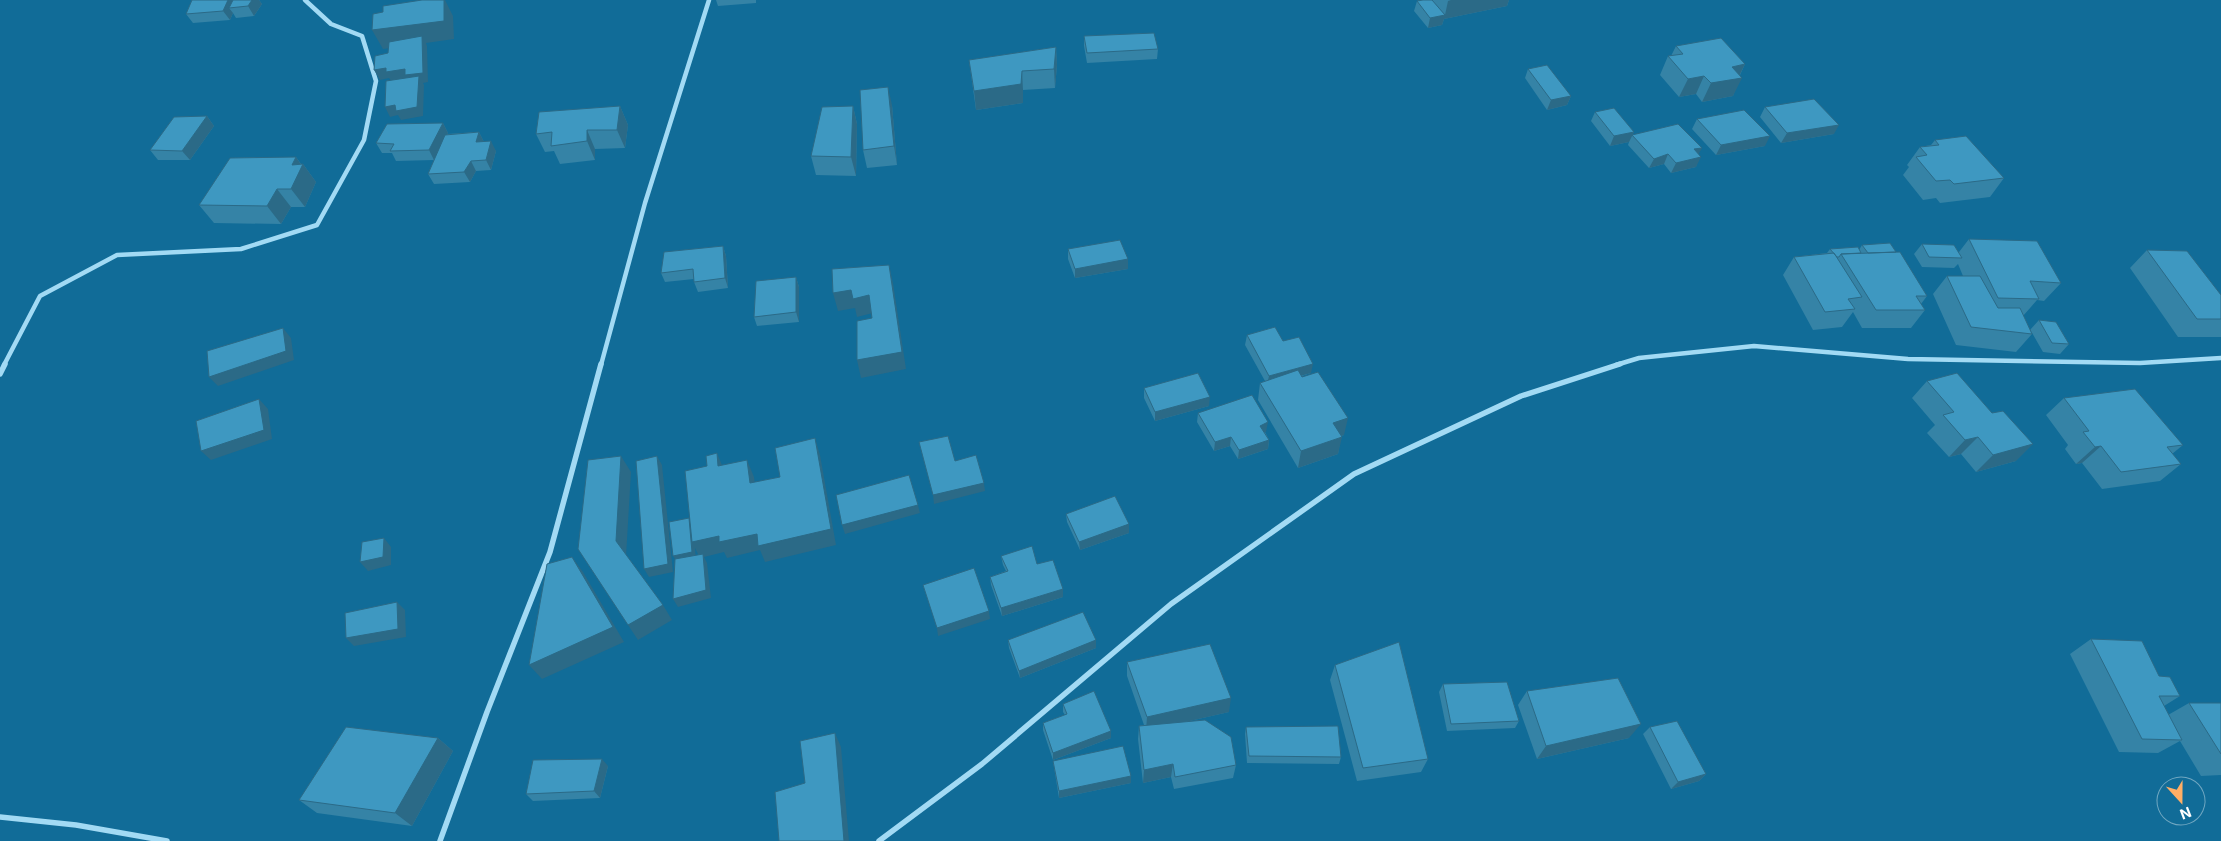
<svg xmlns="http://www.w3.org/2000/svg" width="2221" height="841" font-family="Inter,sans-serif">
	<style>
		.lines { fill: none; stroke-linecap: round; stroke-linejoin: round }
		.street-far1 { stroke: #a2daf4; stroke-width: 4.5 }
		.street { stroke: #a2daf4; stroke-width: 5.5 }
		.wall { fill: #3583a6 }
		.shaded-wall { fill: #2b6a87 }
		.building { fill: #3e98c1; stroke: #2b6a87 }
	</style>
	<rect width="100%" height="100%" fill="#116c98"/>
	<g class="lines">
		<path class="street-far1" d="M4 365 40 296 117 255 241 249 317 225 364 140 376 81 362 36 331 24 305 0
			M601 365 645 203 709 0
			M1616 365 1639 358 1754 346 1908 359 2140 363 2221 358"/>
		<path class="street" d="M0 374 5 364
			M0 817 76 825 167 841
			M440 841 487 712 550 552 601 364
			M879 841 982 764 1171 604 1354 474 1521 396 1620 364"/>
	</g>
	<path class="wall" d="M192 0H259L262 4 254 16 236 18 233 13 230 20 193 23 186 14Z
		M716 0H756V3L718 6Z
		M1423 0H1509L1507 6 1444 19 1442 25 1428 28 1414 11 1417 1Z
		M1084 36 1158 49 1157 59 1087 63 1084 46Z
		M1676 46 1745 64 1740 75 1733 96 1702 102 1696 94 1679 97 1660 75 1668 56H1671Z
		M1056 47 1057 65 1055 88 1023 90V103L976 110 969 60Z
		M1528 69 1571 96 1567 105 1547 110 1525 78Z
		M892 105 897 165 867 168 863 150Z
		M620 106 628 125 625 148 595 149V160L560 164 554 151 545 152 536 134Z
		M853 106 857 124 856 176 816 175 811 156Z
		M1765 107 1834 134 1781 143 1760 117Z
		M1595 112 1634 132 1632 135 1699 154 1696 167 1671 173 1664 164 1649 168 1628 145 1629 142 1610 146 1591 121Z
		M207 116 214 126 190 160H158L150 150Z
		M1697 119 1765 146 1716 155 1692 129Z
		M443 123 448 133 447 134 479 132 484 142 496 151 491 170 476 171 470 182 434 184 428 174 434 160 396 161 392 153H382L376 143Z
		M1935 140 2004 178 1990 197 1940 203 1936 198 1923 200 1903 175 1909 167 1907 165 1920 147 1931 145Z
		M296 157 301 164H303L316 182 305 207H291L281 224 214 223 199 205Z
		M1969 239 2061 283 2044 301 2037 300 2023 316 2030 330 2039 320 2069 344 2060 354 2043 352 2031 331 2032 334 2016 352 1956 345 1933 294 1947 276H1963L1958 264 1954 268 1922 267 1914 254 1922 244 1959 252Z
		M1862 245 1896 252 1927 296 1921 304 1925 310 1911 328H1862L1853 312 1842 327 1813 330 1783 275 1794 257 1827 253 1830 249 1859 250Z
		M723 246 726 256 728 288 698 292 694 282V279L665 282 661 273Z
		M1068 249 1128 269 1075 278 1068 259Z
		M2147 250 2221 295V337H2178L2130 268Z
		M796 277 799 287V322L757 326 754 317Z
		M1247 335 1283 341 1311 373 1302 376 1344 435 1341 436 1338 454 1298 468 1258 400 1260 383 1265 381 1245 345Z
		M1927 381 2016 461 1976 472 1961 454 1949 457 1927 433 1935 425 1912 398Z
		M1144 388 1209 406 1155 421 1144 398Z
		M2064 398 2183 445 2172 454 2181 464 2160 481 2102 489 2082 463 2076 464 2065 449 2068 445 2046 415Z
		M1198 413 1266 432H1265L1269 440 1268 449 1238 459 1230 446 1214 451 1197 422Z
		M1066 514 1129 533 1080 550 1067 522Z
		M1001 556 1037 564 1063 589V597L1002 616 991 585 990 577 1006 571 1003 565Z
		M2091 639 2159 676 2180 696 2164 706 2168 715 2189 703H2221V775L2201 776 2180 741 2158 753 2119 752 2070 654Z
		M1008 640 1096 648 1020 678 1009 648Z
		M1127 662 1229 712 1185 722 1236 765 1233 778 1174 789 1171 777 1143 783 1138 739 1139 726 1144 725 1127 676Z
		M1335 665 1428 759 1421 772 1357 781 1330 680Z
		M1443 684 1519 721 1515 728 1447 731 1439 692Z
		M1527 691 1629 738 1537 759 1518 705Z
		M1063 704 1111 738 1053 760 1043 730V723L1065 715 1063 712Z
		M1246 727 1341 757 1339 764 1247 763 1245 734Z
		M1650 727 1706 774 1699 781 1671 789 1643 734Z
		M438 738 453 751 412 826 317 813 299 800Z
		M1053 761 1131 776V783L1059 798Z
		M608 766 600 798 533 801 526 794Z"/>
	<path class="shaded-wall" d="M228 0H239L229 8 233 13 230 20 223 11Z
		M252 0H259L262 4 254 16 248 6Z
		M444 0H445L453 16 454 39 426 43 427 46 428 82 423 83 424 85 423 116 401 120 398 115 390 117 385 107 392 82 389 78 380 80 374 70 422 44 383 49 372 30Z
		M1451 0H1509L1507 6 1444 19 1442 25 1428 28 1430 18 1445 15 1448 1Z
		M1056 47 1057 65 1055 88 1054 69Z
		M1745 64 1738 78H1742L1733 96 1702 102 1711 83 1732 67Z
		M1022 71 1023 90V103L976 110 974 91Z
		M1704 76 1696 94 1679 97 1688 79Z
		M888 87 892 105 897 165 894 146Z
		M1571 96 1567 105 1547 110 1551 100Z
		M620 106 628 125 625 148 617 130Z
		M853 106 857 124 856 176 851 157Z
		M207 116 214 126 190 160 182 151Z
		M443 123 448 133 434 160 429 150Z
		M1839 125 1834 134 1781 143 1787 133Z
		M587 130 595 149V160L587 141Z
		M479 132 484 142H476Z
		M1634 132 1629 142 1610 146 1614 136Z
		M1770 136 1765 146 1716 155 1721 145Z
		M491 141 496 151 491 170 486 160Z
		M1702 148 1697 157 1694 149Z
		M1668 154 1664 164 1649 168 1654 159Z
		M296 157 302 166 303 164 316 182 305 207 291 189 292 165Z
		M1701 157 1696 167 1671 173 1676 163Z
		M471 161 476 171 470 182 464 172Z
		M277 189 291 207 281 224 267 206Z
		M723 246 726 256 728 288 725 278Z
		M1128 259V269L1075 278V269Z
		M889 265 893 283 906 369 861 378 857 360 902 352Z
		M796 277 799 287V322L796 312Z
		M851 290 855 308 838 311 833 293Z
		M869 295 873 313 857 317 853 299Z
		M283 328 291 338 294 360 218 386 209 377Z
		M1313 364 1311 373 1267 385 1269 376Z
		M1210 397 1209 406 1155 421V412Z
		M259 399 268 409 272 439 211 460 201 451Z
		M1348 418 1344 435 1328 441 1333 423Z
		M1268 422 1266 432 1259 435 1260 426Z
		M1231 437 1230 446 1214 451 1215 442Z
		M1342 437 1338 454 1298 468 1301 451Z
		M1978 437 1961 454 1949 457 1965 440Z
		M815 438 820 455 836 545 765 562 760 550 727 558 724 552 704 557 707 563 711 598 678 607 673 599 700 558 695 548 696 560 678 564 673 556 689 518 693 527 719 536 721 542Z
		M1269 440 1268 449 1238 459 1239 450Z
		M2033 444 2016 461 1976 472 1993 455Z
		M2101 446 2082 463 2076 464 2095 447Z
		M717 453 724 470 718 466Z
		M621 456 631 472 626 557 616 541Z
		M657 456 662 465 673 572 649 577 644 569Z
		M747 460 754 477 757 500 750 483Z
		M984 483 985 491 934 504 933 495Z
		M918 505 920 513 845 534 842 525Z
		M1129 524V533L1080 550 1079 542Z
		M384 538 391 547V565L368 571 360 562Z
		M572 557 583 572 624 642 542 679 529 665Z
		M1063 589V597L1002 616 1001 608Z
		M397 602 405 610 406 637 354 646 346 638Z
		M663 605 672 620 638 640 628 625Z
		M989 611 990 619 938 636 937 628Z
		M1096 640V648L1020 678 1019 671Z
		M1231 698 1229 712 1146 731 1147 717Z
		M1641 724 1629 738 1537 759 1546 746Z
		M1111 731V738L1053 760V753Z
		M835 733 841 747 849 841H844Z
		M438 738 453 751 412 826 395 813Z
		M602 759 608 766 600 798 594 791Z
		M1173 764 1171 777 1143 783 1144 770Z
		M1706 774 1699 781 1671 789 1678 782Z
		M1131 776V783L1059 798V791Z"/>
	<path class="building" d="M192 0H228L223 11 186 14Z
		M233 0H252L248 6 229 8Z
		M422 0H444V21L372 30 373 14 383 12V6Z
		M1423 0H1432L1445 15 1430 18 1417 1Z
		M1154 33 1158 49 1087 53 1084 36Z
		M422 36 423 73 405 75V69L386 72V68L374 70 375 56 388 53 389 42Z
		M1721 38 1745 64 1732 67 1742 78 1711 83 1704 76 1688 79 1668 56 1683 54 1676 46Z
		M1056 47 1054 69 1022 71 1021 84 974 91 969 60Z
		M1547 65 1571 96 1551 100 1528 69Z
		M419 76 417 107 396 111 395 105 385 107 386 81Z
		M888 87 894 146 863 150 860 90Z
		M1814 99 1839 125 1787 133 1765 107Z
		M620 106 617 130H587V141L551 146 552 132 536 134 539 112Z
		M853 106 851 157 811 156 822 107Z
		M1614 108 1634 132 1614 136 1595 112Z
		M1744 110 1770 136 1721 145 1697 119Z
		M207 116 182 151 150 150 174 117Z
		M443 123 429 150 390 151 394 144 376 143 387 124Z
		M1678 124 1702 148 1694 149 1701 157 1676 163 1668 154 1654 159 1632 135Z
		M479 132 476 142 491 141 486 160 471 161 464 172 428 174 445 135Z
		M1966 136 2004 178 1954 184 1950 180 1936 181 1916 157 1927 155 1920 147 1939 145 1935 140Z
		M296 157 292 165 303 164 291 189H277L267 206 199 205 230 158Z
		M1969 239 2037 241 2061 283 2030 281 2039 299 1998 298Z
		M1120 240 1128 259 1075 269 1068 249Z
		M1890 243 1896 252 1868 253 1862 245Z
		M1922 244 1954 245 1962 258 1929 257Z
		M723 246 725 278 694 282 693 269 661 273 664 252Z
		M1858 247 1861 253 1841 254 1839 257H1837L1830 249Z
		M2147 250 2187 251 2221 295V319H2197Z
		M1900 252 1927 296H1916L1925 310H1876L1841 254Z
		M1834 253 1862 297 1848 299 1855 309 1825 312 1794 257Z
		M889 265 902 352 857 360V321L872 318 869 295 853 299 851 290 833 293 832 269Z
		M1947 276H1980L1998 308H2020L2032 334 1971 327Z
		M796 277V312L754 317 756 281Z
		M2039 320 2056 322 2069 344 2052 343Z
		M1275 327 1283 341 1299 337 1313 364 1269 376 1247 335Z
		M283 328 286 351 209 377 207 351Z
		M1298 370 1302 377 1318 372 1348 418 1333 423 1342 437 1301 451 1260 383Z
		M1198 373 1210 397 1155 412 1144 388Z
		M1957 373 1992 413 2003 411 2033 444 1993 455 1978 437 1965 440 1943 415 1954 412 1927 381Z
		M2135 389 2183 445 2167 447 2181 464 2121 472 2101 446 2095 447 2083 432 2089 431 2064 398Z
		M1252 395 1268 422 1260 426 1269 440 1239 450 1231 437 1215 442 1198 413Z
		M259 399 264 430 201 451 196 421Z
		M948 436 955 461 976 455 984 483 933 495 919 442Z
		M815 438 831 529 758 546 757 534 719 542V536L692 542 685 471 707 466 706 456 717 453 718 466 747 460 750 483 780 477 775 448Z
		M621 456 616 541 663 605 628 625 578 549 588 460Z
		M657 456 668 564 644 569 636 461Z
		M909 475 918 505 842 525 836 495Z
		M1115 496 1129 524 1079 542 1066 514Z
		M689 518 692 552 673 556 669 522Z
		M384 538 383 557 360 562 362 542Z
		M1032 546 1037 564 1053 560 1063 589 1001 608 990 577 1008 571 1001 556Z
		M703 554 706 590 673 599 675 559Z
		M572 557 613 627 529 665 547 564Z
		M974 568 989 611 937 628 923 585Z
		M397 602 398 629 346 638 345 613Z
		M1083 612 1096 640 1019 671 1008 640Z
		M2091 639 2142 641 2159 676 2170 677 2180 696H2159L2182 740 2142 739Z
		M1399 642 1428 759 1363 768 1335 665Z
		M1210 644 1231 698 1147 717 1127 662Z
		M1618 678 1641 724 1546 746 1527 691Z
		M1507 682 1519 721 1451 724 1443 684Z
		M1094 691 1111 731 1053 753 1043 723 1067 714 1063 704Z
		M2189 703H2221V754Z
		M1205 720 1231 737 1236 765 1175 777 1173 764 1144 770 1139 726Z
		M1677 721 1706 774 1678 782 1650 727Z
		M1338 726 1341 757 1249 756 1246 727Z
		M346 727 438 738 395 813 299 800Z
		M835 733 844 841H779L775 792 805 783 800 741Z
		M1123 746 1131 776 1059 791 1053 761Z
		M602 759 594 791 526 794 533 760Z"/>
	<g transform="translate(2181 801) rotate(159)"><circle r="24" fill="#116c98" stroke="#70a7c1"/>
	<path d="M0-4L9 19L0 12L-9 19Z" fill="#ffae65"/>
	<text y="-8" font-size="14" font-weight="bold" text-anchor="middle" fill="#ffffff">N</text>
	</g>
</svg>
